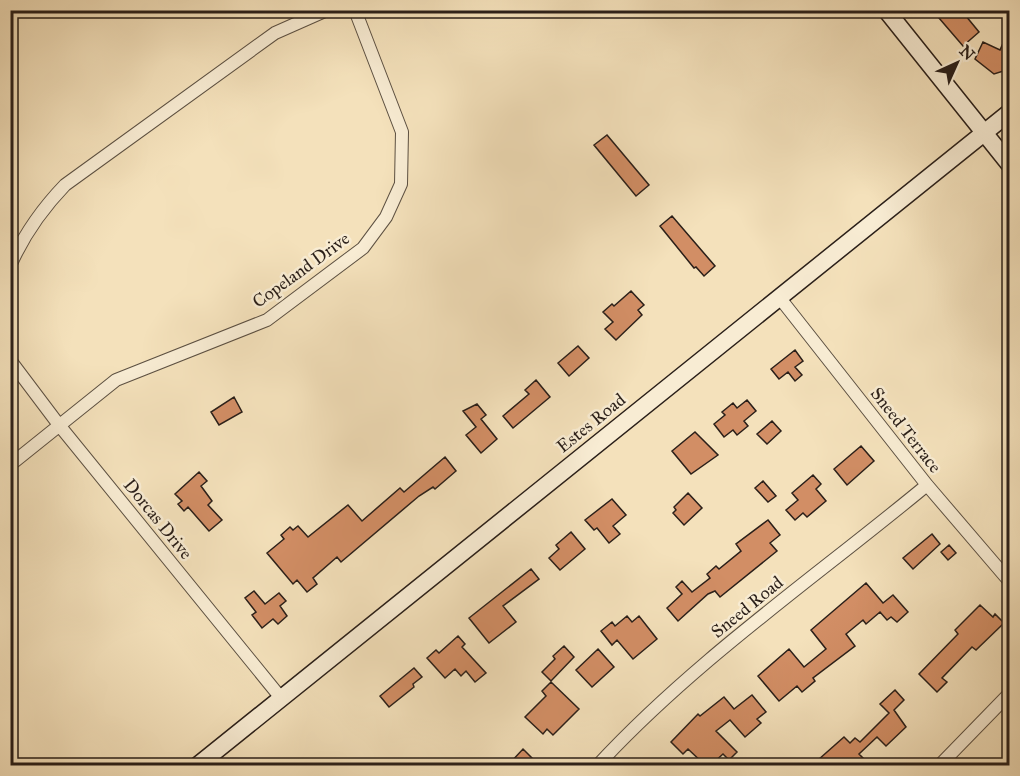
<svg xmlns="http://www.w3.org/2000/svg" width="1020" height="776" font-family="'IM FELL Great Primer',serif">
	<style>
		.building { fill: #d28e65; stroke: #2a1f19; stroke-width: 1.5 }
		.lines { fill: none; stroke-linecap: round; stroke-linejoin: round }
		.street-casing { stroke: #5c5042; stroke-width: 14 }
		.secondary-casing { stroke: #2a1f19; stroke-width: 19 }
		.street { stroke: #f8ecd3; stroke-width: 12 }
		.secondary { stroke: #f8ecd3; stroke-width: 16 }
		.labels { text-anchor: middle; dominant-baseline: central; stroke-width: 5; stroke-linejoin: round; paint-order: stroke }
		.street-label { font-size: 18px; fill: #2a1f19; stroke: #f8ecd3 }
	</style>
	<rect width="100%" height="100%" fill="#f4e1bb"/>
	<filter id="stains"><feTurbulence type="fractalNoise" baseFrequency=".00333" numOctaves="4"/><feColorMatrix values="0 0 0 0 .2 0 0 0 0 .09 0 0 0 0 .02 0 0 0 .5 -.17"/></filter>
	<radialGradient id="worn" r=".72"><stop offset=".6" stop-color="#630" stop-opacity="0"/><stop offset="1" stop-color="#630" stop-opacity=".3"/></radialGradient>
	<path class="building" d="M947 10H961L979 32 963 46 939 18Z
		M1004 41 1010 49V69L994 74 975 59 983 42 1000 50Z
		M607 135 649 185 636 196 594 145Z
		M672 216 715 266 704 276 696 267 694 268 660 226Z
		M631 291 644 305 638 310 642 315 616 340 605 329 613 322 603 312 612 304 614 306Z
		M578 346 589 358 569 376 558 363Z
		M795 350 803 361 795 367 802 375 795 381 788 372 779 379 771 369Z
		M536 380 550 397 513 428 503 416 529 394 525 390Z
		M234 397 242 412 219 425 211 412Z
		M747 400 756 411 744 421 748 426 737 435 733 430 724 437 714 424 725 415 722 412 733 403 737 408Z
		M477 404 486 415 481 419 497 439 481 453 466 435 476 427 463 411Z
		M772 421 781 431 767 444 757 434Z
		M695 432 718 455 691 474 672 451Z
		M861 446 874 461 847 485 834 469Z
		M445 457 456 471 435 489 433 487 419 496 341 562 337 557 313 578 317 584 307 592 297 580 293 584 267 553 284 539 281 535 290 527 293 530 298 526 308 537 348 505 362 521 400 488 404 492Z
		M199 472 207 481 201 486 212 501 208 505 222 520 209 531 188 507 184 511 178 504 182 501 175 494Z
		M813 475 821 484 816 489 826 501 807 517 803 513 795 520 786 510 798 500 792 493Z
		M763 481 776 496 768 502 755 488Z
		M688 493 702 508 684 525 673 513 676 510 674 507Z
		M612 499 626 515 613 526 620 534 609 543 597 528 594 530 585 520Z
		M768 520 780 535 770 543 777 551 720 597 715 591 708 594 678 621 667 608 682 594 676 587 682 581 692 592 710 578 707 574 716 566 719 569 741 551 736 544Z
		M571 532 585 549 560 570 549 558 559 549 556 545Z
		M932 534 940 544 913 569 903 558Z
		M949 545 956 553 948 560 941 552Z
		M531 569 539 579 503 606 516 622 489 643 469 618Z
		M866 583 883 603 893 595 908 612 897 622 891 617 887 620 880 612 866 624 863 620 846 634 855 646 813 678 815 681 802 692 797 686 779 701 758 676 789 649 804 667 826 649 811 630Z
		M254 591 265 604 279 593 286 601 280 606 287 616 278 624 273 619 262 628 252 615 256 612 245 598Z
		M980 605 993 617 995 614 1004 623 976 650 972 647 942 678 947 682 937 692 919 674 958 634 955 630Z
		M627 616 632 622 639 616 657 639 633 659 617 640 612 645 601 631 612 622 615 626Z
		M458 636 465 644 462 647 486 673 475 682 466 671 461 676 455 669 445 678 427 658 436 650 439 653Z
		M564 646 574 657 551 681 542 672 555 659 553 656Z
		M598 649 614 667 592 687 576 670Z
		M414 668 422 677 413 684 414 687 389 707 380 696Z
		M551 682 579 709 553 735 547 729 543 734 525 717 546 696 542 691Z
		M895 690 904 700 894 710 906 727 886 746 877 737 859 754 870 765H823L818 760 844 737 850 743 855 738 860 742 889 713 880 704Z
		M752 695 766 712 757 719 761 723 745 737 730 720 716 731 737 752 729 760 723 754 711 765H705L688 749 683 754 671 742 698 714 700 716 724 697 734 709Z
		M523 749 535 761 531 765H508Z"/>
	<g class="lines">
		<g class="street-casing">
			<path id="street" d="M10 266C24 234 41 210 65 185L275 33 327 10
				M779 297 927 485 1010 582
				M10 360 59 425 281 698
				M10 465 116 380 267 320 363 248 386 217 401 184 402 132 355 10
				M597 766C695 660 816 577 927 485
				M939 766 1010 693"/>
		</g>
		<g class="secondary-casing">
			<path id="secondary" d="M886 10 1010 165
				M197 766 1010 112"/>
		</g>
		<use href="#street" class="street"/>
		<use href="#secondary" class="secondary"/>
	</g>
	<g class="labels">
		<g class="street-label">
			<text transform="translate(301 270) rotate(-36)">Copeland Drive</text>
			<text transform="translate(591 423) rotate(-39)">Estes Road</text>
			<text transform="translate(906 430) rotate(52)">Sneed Terrace</text>
			<text transform="translate(158 519) rotate(51)">Dorcas Drive</text>
			<text transform="translate(747 607) rotate(-39)">Sneed Road</text>
		</g>
	</g>
	<rect width="1020" height="776" fill="none" stroke="#f4e1bb" stroke-width="36"/>
	<rect x="12" y="12" width="996" height="752" fill="none" stroke="#2a1f19" stroke-width="3"/>
	<rect x="18" y="18" width="984" height="740" fill="none" stroke="#2a1f19" stroke-width="1.5"/>
	<g transform="translate(957 63) rotate(45)" stroke="#f8ecd3" stroke-width="4.5" paint-order="stroke">
	<path d="M0-4.5L10 22L0 15L-10 22Z" fill="#2a1f19"/>
	<text y="-9" font-size="16" font-weight="bold" text-anchor="middle" fill="#2a1f19">N</text>
	</g>
	<rect width="100%" height="100%" filter="url(#stains)"/>
	<rect width="100%" height="100%" fill="url(#worn)"/>
</svg>
